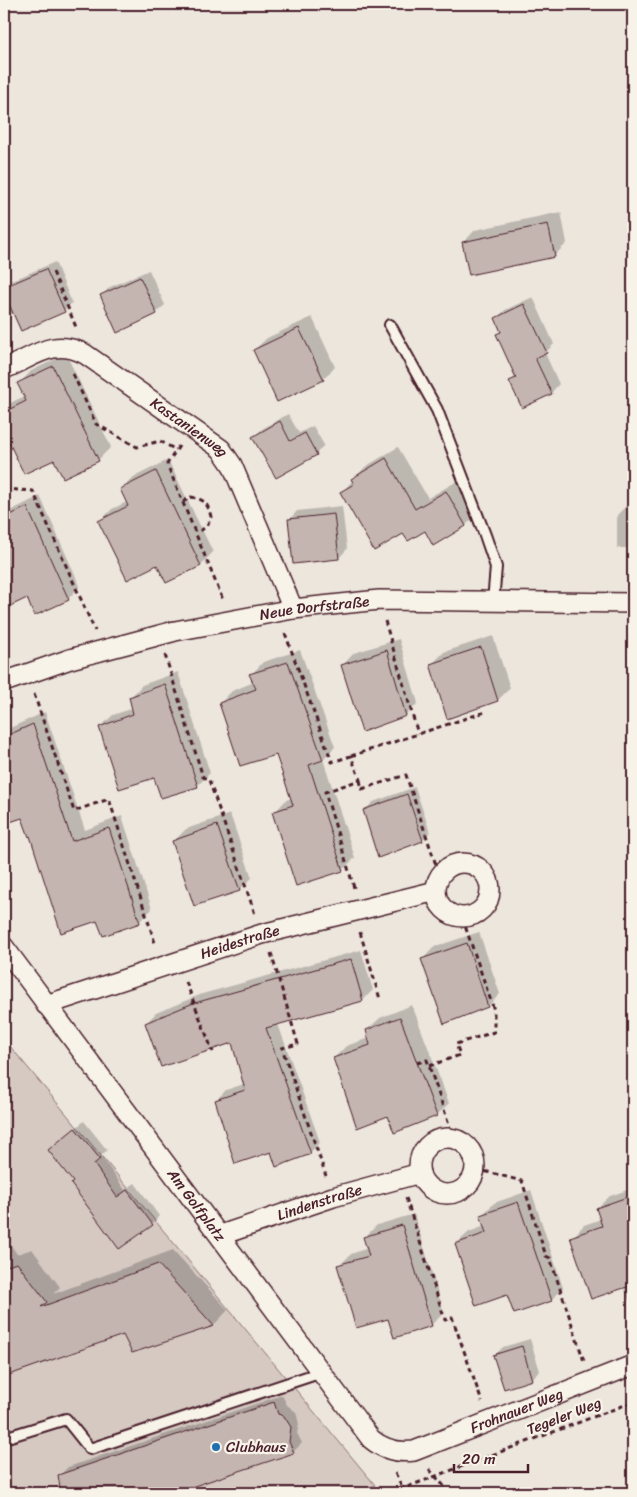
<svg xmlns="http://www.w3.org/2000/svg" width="637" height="1497" font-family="Sriracha,sans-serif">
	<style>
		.green { fill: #d5c9c2; stroke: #907476 }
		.shadow { fill: #0003 }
		.building { fill: #c4b5b0; stroke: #4a1f2b }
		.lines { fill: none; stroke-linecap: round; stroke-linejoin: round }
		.service-casing { stroke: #4a1f2b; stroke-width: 14 }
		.minor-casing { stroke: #4a1f2b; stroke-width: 22 }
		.path { stroke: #4a1f2b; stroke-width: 3; stroke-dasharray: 5 4; stroke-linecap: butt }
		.service { stroke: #f7f3e8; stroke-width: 10 }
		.minor { stroke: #f7f3e8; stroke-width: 19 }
		.poi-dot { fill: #1f6fb2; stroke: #f7f3e8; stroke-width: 2 }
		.labels { text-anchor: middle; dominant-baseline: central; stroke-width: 4.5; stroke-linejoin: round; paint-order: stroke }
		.street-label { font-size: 15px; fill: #4a1f2b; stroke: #f7f3e8 }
		.poi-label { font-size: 15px; fill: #4a1f2b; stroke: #f7f3e8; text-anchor: start }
	</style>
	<rect width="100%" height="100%" fill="#ece6dd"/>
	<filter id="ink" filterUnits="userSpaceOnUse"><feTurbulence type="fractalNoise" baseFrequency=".02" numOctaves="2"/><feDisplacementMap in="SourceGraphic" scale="10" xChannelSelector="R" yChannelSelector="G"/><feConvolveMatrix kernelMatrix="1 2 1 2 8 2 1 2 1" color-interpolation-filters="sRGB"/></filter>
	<g filter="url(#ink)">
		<path class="green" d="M4 1039 375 1485 355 1493H4Z"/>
		<path class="shadow" d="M561 212 567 243 555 255 470 274 463 243 475 230Z
			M55 262 72 303 64 311 14 313 4 318V284Z
			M149 270 165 305 156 313 101 296 110 287Z
			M533 297 554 344 545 353 559 384 551 393 511 381 517 375 498 335 502 330 497 318 505 310Z
			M312 317 335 367 323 379 254 350 267 338Z
			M66 354 111 447 98 460 63 476 55 458 25 473 4 429V409L10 403 25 396 19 384 31 371Z
			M288 414 299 433 313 426 324 445 316 454 254 437 262 429Z
			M398 447 428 498 459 480 478 513 466 525 404 532 342 492 365 467Z
			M168 460 213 552 201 565 166 582 157 564 100 521 112 509 127 502 121 489 134 477Z
			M40 496 80 586 68 599 27 596 4 608V514Z
			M342 506 347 549 339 558 289 520 297 511Z
			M626 506H633V548H617V515Z
			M493 636 510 688 498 700 432 664 444 652Z
			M399 639 418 703 406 715 342 666 354 653Z
			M300 650 335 747 323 759 355 858 342 870 274 813 286 800 292 798 277 754 220 703 232 691 254 682 251 675 263 662Z
			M178 672 210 773 198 785 162 796 155 777 100 727 113 715 133 708 130 698 142 685Z
			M45 712 85 830 122 816 152 909 140 921 104 935 98 920 31 835 23 817 4 822V734L10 728Z
			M415 787 430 832 422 840 365 810 373 802Z
			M230 814 252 878 239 890 174 841 186 829Z
			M479 932 500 994 488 1006 422 960 434 947Z
			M361 950 373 990 363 1000 278 1024 320 1142 310 1153 272 1151 216 1100 226 1090 244 1084 233 1042 146 1023 156 1013 202 994Z
			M412 1005 449 1103 437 1115H389L334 1058 346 1046 369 1038 367 1030 380 1018Z
			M84 1121 107 1150 101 1156 125 1190 135 1183 159 1216 152 1224 75 1182 49 1150Z
			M633 1188V1305L631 1306 624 1287 572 1238 584 1225 601 1219 597 1208 610 1196Z
			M531 1190 563 1288 551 1300 508 1294 456 1244 469 1232 485 1226 482 1215 494 1203Z
			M414 1214 444 1313 431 1325 389 1317 339 1266 351 1254 368 1248 365 1237 377 1225Z
			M4 1235 17 1254 32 1249 60 1287 53 1294 173 1250 228 1310 214 1325 132 1351 123 1333 9 1373 4 1352Z
			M530 1339 540 1371 531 1379 495 1355 503 1347Z
			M282 1395 287 1405 296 1412 299 1424 297 1433 302 1443 293 1452 170 1493H60L59 1476 68 1467Z"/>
		<path class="building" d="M548 224 555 257 469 275 462 242Z
			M46 269 65 312 21 331 4 293V287Z
			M140 277 157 314 117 333 100 295Z
			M524 304 547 353 535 358 552 394 522 408 509 381 516 378 496 334 501 332 495 318Z
			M299 328 324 380 277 402 253 350Z
			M53 366 99 461 63 478 54 460 24 474 4 432V412L26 401 17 383Z
			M280 421 290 441 305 433 317 455 276 478 252 437Z
			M386 458 415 509 446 491 466 526 433 546 425 531 408 541 403 534 374 551 340 492 354 484 351 479Z
			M156 471 201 566 166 583 157 565 127 580 98 521 128 506 120 489Z
			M27 507 69 600 34 616 27 598 4 609V518Z
			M334 514 339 559 293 564 288 519Z
			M481 647 498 701 447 719 430 664Z
			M387 650 406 716 362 732 341 665Z
			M288 662 323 760 309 765 343 871 296 886 272 812 293 805 276 755 240 766 219 703 256 689 249 674Z
			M165 684 198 787 161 798 154 778 119 789 99 727 133 714 129 697Z
			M33 724 72 841 109 828 140 923 103 936 97 921 61 933 30 836 29 837 22 818 4 824V737Z
			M407 794 423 841 378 858 363 810Z
			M217 825 240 891 194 906 172 841Z
			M467 943 488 1007 444 1024 421 959Z
			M351 959 363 1001 266 1028 311 1154 276 1167 271 1152 235 1164 215 1100 245 1090 232 1043 161 1067 145 1023 191 1004Z
			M400 1017 437 1116 394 1133 388 1116 357 1128 333 1058 370 1045 366 1030Z
			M75 1128 100 1159 94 1164 117 1197 127 1190 153 1225 119 1249 71 1184 73 1182 48 1150Z
			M633 1195V1285L591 1299 570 1237 602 1226 596 1208Z
			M518 1202 552 1301 514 1314 507 1295 476 1306 455 1244 486 1233 480 1215Z
			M402 1225 432 1326 394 1338 388 1319 356 1328 337 1265 369 1256 363 1237Z
			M17 1263 47 1302 41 1307 158 1264 214 1326 132 1353 123 1335 9 1375 4 1357V1267Z
			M522 1346 532 1380 504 1389 493 1355Z
			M274 1402 278 1414 284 1416 291 1427 289 1442 294 1453 173 1493H61L58 1475Z"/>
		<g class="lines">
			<g class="service-casing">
				<path id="service" d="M390 325 437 410 485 535 496 567 493 602
					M4 1438 66 1419 90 1449 322 1372"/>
			</g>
			<g class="minor-casing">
				<g id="minor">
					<path id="s1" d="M4 369C34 357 53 337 85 354L221 449 232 465 293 609"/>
					<path id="s2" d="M4 682 70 659 175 631 293 609 379 600 633 603"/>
					<circle cx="463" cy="890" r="27"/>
					<path id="s3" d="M4 947 371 1439C384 1450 398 1453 414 1451L633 1365"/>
					<path id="s4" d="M46 1005 262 934 436 891"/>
					<circle cx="447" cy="1166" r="28"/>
					<path id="s5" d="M221 1235 333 1197 420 1173"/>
				</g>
			</g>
			<path class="path" d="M53 272 76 327
				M73 374 96 424 137 447 160 441 176 450
				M179 446 167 464 223 600
				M4 489 33 491 95 631
				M183 502 191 497C205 499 208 504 211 517L207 526 197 533
				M385 621 418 734
				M285 633 332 762 351 756 360 780 325 792 355 891
				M165 655 203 777 209 780 255 914
				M34 694 74 811 109 799 156 946
				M351 756 485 712
				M360 780 362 789 406 775 435 862 440 870
				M360 932 380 999
				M271 953 298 1044 282 1048 326 1176
				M186 982 213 1052
				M417 1063 427 1060 454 1139
				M429 1066 460 1055 456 1044 494 1032V1010L462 917
				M476 1169 522 1181 546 1256 550 1258 584 1361
				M406 1198 445 1320 452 1317 482 1402
				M429 1469 450 1493
				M395 1473 405 1493
				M391 1493 633 1402"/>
			<use href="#service" class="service"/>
			<use href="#minor" class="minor"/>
		</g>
	</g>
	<circle class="poi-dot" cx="216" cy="1447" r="5"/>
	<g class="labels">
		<g class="street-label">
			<text stroke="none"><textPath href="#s1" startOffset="214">Kastanienweg</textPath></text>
			<text stroke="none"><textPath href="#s2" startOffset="320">Neue Dorfstraße</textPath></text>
			<text stroke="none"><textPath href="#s4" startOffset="204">Heidestraße</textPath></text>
			<text stroke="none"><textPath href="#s5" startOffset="104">Lindenstraße</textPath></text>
			<text stroke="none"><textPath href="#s3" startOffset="322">Am Golfplatz</textPath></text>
			<text stroke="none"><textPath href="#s3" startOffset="770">Frohnauer Weg</textPath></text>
			<text transform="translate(564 1416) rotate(-21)">Tegeler Weg</text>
		</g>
		<g class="poi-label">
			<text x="226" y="1447">Clubhaus</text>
		</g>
	</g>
	<rect width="637" height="1497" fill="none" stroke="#f7f3e8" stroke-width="20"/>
	<rect x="10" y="10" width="617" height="1477" fill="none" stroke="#4a1f2b" stroke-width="2" filter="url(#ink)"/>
	<path d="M454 1464v8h74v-8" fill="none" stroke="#4a1f2b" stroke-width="2.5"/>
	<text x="462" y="1464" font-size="15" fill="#4a1f2b" stroke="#f7f3e8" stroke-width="4" paint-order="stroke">20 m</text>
</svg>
